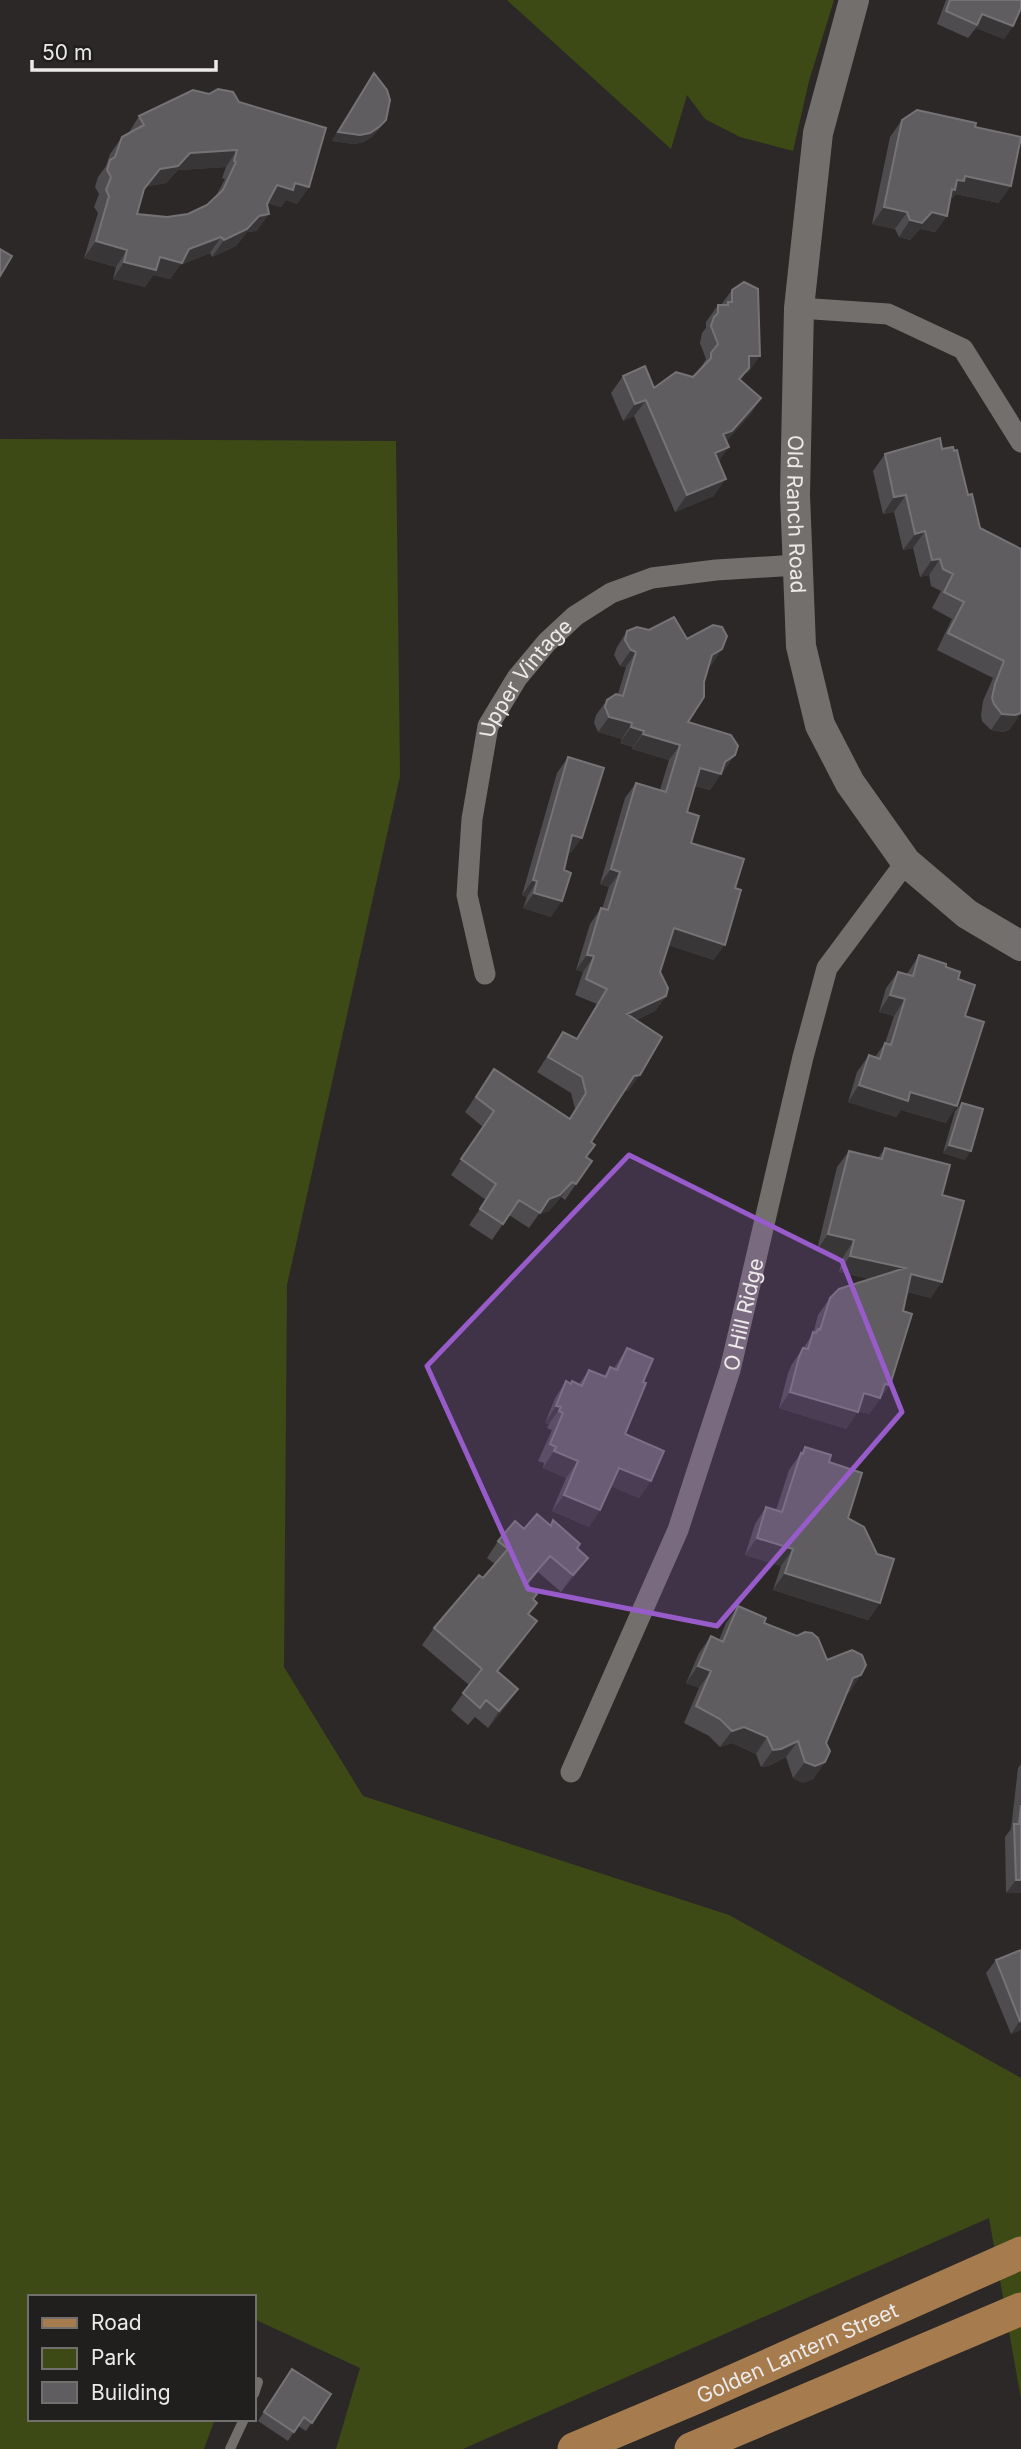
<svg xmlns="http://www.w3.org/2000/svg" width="1021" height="2449" font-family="Inter,sans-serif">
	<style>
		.green { fill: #3e4a15 }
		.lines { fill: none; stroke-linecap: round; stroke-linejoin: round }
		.lane { stroke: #736f6d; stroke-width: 10 }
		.street { stroke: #736f6d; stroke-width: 21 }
		.secondary { stroke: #736f6d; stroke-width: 30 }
		.primary { stroke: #a67b4e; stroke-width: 33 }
		.wall { fill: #4e4c4f; fill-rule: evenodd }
		.shaded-wall { fill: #393638 }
		.building { fill: #5f5d5f; stroke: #757375; stroke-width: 2; fill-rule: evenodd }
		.marked { fill: #975cca; fill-opacity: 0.2; stroke: #975cca; stroke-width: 5; stroke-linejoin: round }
		.labels { text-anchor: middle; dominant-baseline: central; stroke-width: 7; stroke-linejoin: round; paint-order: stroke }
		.street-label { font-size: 21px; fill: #eceae9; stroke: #211f1d }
	</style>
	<rect width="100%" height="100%" fill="#2b2827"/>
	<path class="green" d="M507 0H834L809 81 793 151 740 137 705 119 687 95 671 149Z
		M0 439 396 441 400 776 287 1285 284 1667 363 1796 729 1915 1021 2078V2399L989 2218 463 2449H336L360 2368 254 2319V2297H30V2419H215L204 2449H0Z"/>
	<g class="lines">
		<path class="lane" d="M254 2394 258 2382
			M230 2449 244 2419"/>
		<g class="street">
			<path d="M799 308 888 314 963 349 1021 442"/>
			<path id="s1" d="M485 974 467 895 472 819 488 726 517 678 547 642 575 616 611 593 652 578 716 570 797 565"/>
			<path id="s2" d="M571 1772 678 1530 730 1370 803 1057 827 968 906 862"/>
		</g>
		<path class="secondary" id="s3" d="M854 0 818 133 799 308 795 495 801 646 820 725 850 783 906 862 967 914 1021 946"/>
		<g class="primary">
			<path id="s4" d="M574 2449 697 2397 1021 2253"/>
			<path d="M691 2449 1021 2309"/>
		</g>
	</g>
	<path class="wall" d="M946 0H1021L1013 26 1004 39 976 28 968 38 937 24Z
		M374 73 379 129 373 136 364 142 354 144 332 141Z
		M239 102 309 187 297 204 286 200 281 207 267 203 257 231 247 232 236 246 212 257 210 253 180 265 170 279 153 275 145 287 113 279 116 267 84 258 98 213 94 207 99 194 95 187 98 177 106 166 110 154 122 137 128 134 139 116ZM226 167 222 178 225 179 216 196 207 205 188 214 167 217 137 214 143 192 148 186 166 183 178 170Z
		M902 120 975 127 999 203 955 194 953 198 950 197 947 216 935 232 920 229 910 240 899 237 895 229 872 224 890 137Z
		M732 290 748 373H745L741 380 761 398 750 415 726 441 718 462 714 496 675 512 634 416 623 421 611 393 623 376 654 388 693 377 699 371 706 359 700 343 702 333 706 328V322L718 305H721Z
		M942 449 1021 713 1009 730 1003 732 991 730 982 721 981 715 983 701 993 678 937 650 952 619 932 608 941 591 931 586 929 575 920 577 913 548 903 550 894 512 883 514 873 471 885 454Z
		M649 630 687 639 722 649 711 665 708 666 688 722 724 771 722 772 710 790 695 786 687 812 691 843 714 960 668 945 660 972 666 996 655 1011 636 1020 629 1090 624 1091 591 1142 586 1157 592 1161 565 1200 561 1197 549 1211 539 1214 529 1228 509 1215 492 1240 469 1225 486 1200 451 1175 483 1127 465 1112 494 1069 569 1118 575 1109 571 1093 537 1072 563 1032 576 1039 597 1004 575 995 583 972 576 970 590 924 601 908 602 909 609 887 600 884 625 798 636 783 660 790 669 760 632 749 633 747 620 743 622 739 598 732 594 723 596 715 607 700 618 694 626 667 620 666 614 655 617 647 627 631Z
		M568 757 571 853 568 852 551 917 523 908 527 897 522 895 557 773Z
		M919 955 946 967 958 979 965 1016 946 1123 901 1110 896 1117 848 1102 857 1072 869 1055 875 1057 885 1043 894 1016 879 1012 886 988 898 972 907 974Z
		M962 1103 965 1160 943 1153 955 1111Z
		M885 1148 942 1195 931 1298 907 1292 890 1385 869 1414 858 1411 846 1429 779 1408 788 1373 792 1364 813 1334 818 1315 830 1298 870 1279 839 1272 843 1257 817 1250 837 1167 849 1151 878 1158Z
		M627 1348 643 1382 625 1434 651 1481 639 1498 611 1486 600 1510 589 1527 552 1511 566 1478 543 1468 544 1463 538 1461 552 1430 547 1428 549 1424 545 1423 555 1398 566 1381 570 1383 579 1384 589 1370 604 1376 610 1367 614 1368Z
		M805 1447 829 1462 880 1603 868 1620 773 1590 781 1566 745 1555 755 1524 766 1507 776 1510 789 1470Z
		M553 1520 577 1549 588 1558 576 1574 561 1592 538 1572 527 1586 533 1600 529 1614 525 1638 498 1672 518 1689 506 1706 488 1728 475 1717 468 1725 451 1710 469 1685 422 1645 434 1628 483 1578 495 1564 487 1558 498 1541 524 1529 550 1525Z
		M738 1606 827 1660 850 1692 847 1693 826 1743 825 1762 813 1779 803 1783 793 1778 786 1757 769 1766 761 1767 756 1754 732 1743 720 1747 709 1736 684 1723 699 1688 686 1683 699 1653 711 1636 719 1640 726 1623Z
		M1021 1764V1893H1006L1005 1837 1011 1829 1018 1768Z
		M1021 1950V2030L1011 2034 986 1973 996 1960Z
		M292 2369 331 2394 306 2431 298 2426 288 2441 258 2421Z"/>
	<path class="shaded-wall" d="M982 14 1013 26 1004 39 976 28Z
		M386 120 373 136 364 142 354 144 332 141 338 132Z
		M237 150 226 167 178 170 166 183 148 186 132 206 160 169 190 153Z
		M965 176 1011 186 999 203 955 194 953 198 950 197 943 207 957 180Z
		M295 183 309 187 297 204 286 200 281 207 265 202 277 185Z
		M884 207 907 212 895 229 872 224Z
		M932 212 947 216 935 232 920 229 910 240 899 237 910 220Z
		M269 214 257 231 247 232 236 246 212 257 224 240 259 216Z
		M221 237 210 253 180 265 170 279 153 275 145 287 113 279 124 262 160 257 189 249Z
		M96 241 127 250 116 267 84 258Z
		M749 356H760L748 373H745L737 385Z
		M761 398 750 415 721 448 723 434Z
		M646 400 634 416 623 421 635 404Z
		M729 447 717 464 715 453Z
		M726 479 714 496 675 512 687 495Z
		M906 495 894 512 883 514 894 497Z
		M925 531 913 548 903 550 915 534Z
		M940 559 929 575 920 577 932 560Z
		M722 649 711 665 701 670 712 655Z
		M631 650 636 652 626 667 620 666Z
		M1021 713 1009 730 1003 732 991 730 1002 714Z
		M609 717 632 723 622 739 598 732Z
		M631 727 644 731 633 747 620 743Z
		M643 734 680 745 669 760 632 749Z
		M735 755 724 771 719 774H721L710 790 689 784 700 768 725 762Z
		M572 835 582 838 571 853 561 850Z
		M611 869 620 872 609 887 600 884Z
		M533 880 537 881 527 897 522 895Z
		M534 893 562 901 551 917 523 908Z
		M674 928 725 945 714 960 663 944Z
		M587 955 594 956 583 972 576 970Z
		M890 995 905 999 894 1016 879 1012Z
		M666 996 655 1011 616 1029 627 1014Z
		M640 1075 629 1090 623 1091 634 1076Z
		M859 1085 910 1092 957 1106 946 1123 901 1110 896 1117 848 1102Z
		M949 1145 971 1151 965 1160 943 1153Z
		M572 1182 561 1197 549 1211 539 1214 549 1199Z
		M828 1234 854 1240 843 1257 817 1250Z
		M850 1256 905 1268 893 1284 839 1272Z
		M911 1274 942 1282 931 1298 899 1290Z
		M885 1384 890 1385 869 1414 852 1409 864 1393Z
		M790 1392 858 1412 846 1429 779 1408Z
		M556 1406 561 1407 549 1424 545 1423Z
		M554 1451 578 1461 566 1478 543 1468Z
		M619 1468 651 1481 639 1498 607 1485Z
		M564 1495 600 1510 589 1527 552 1511Z
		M757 1538 793 1549 781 1566 745 1555Z
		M550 1556 538 1572 514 1601 526 1584Z
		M588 1558 576 1574 561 1592 573 1575Z
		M785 1573 880 1603 868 1620 773 1590Z
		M537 1621 525 1638 485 1688 497 1671Z
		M698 1666 711 1671 699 1688 686 1683Z
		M861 1675 850 1692 842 1695 853 1678Z
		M518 1689 506 1706 488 1728 499 1711Z
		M744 1727 767 1737 756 1754 732 1743 720 1747 732 1731Z
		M798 1741 786 1757 769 1766 761 1767 773 1750Z
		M805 1762H825L813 1779 803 1783 793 1778Z
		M1016 1880H1021V1893H1006Z
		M1021 2020V2030L1011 2034 1020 2021Z"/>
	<path class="building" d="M950 0H1021V8L1013 26 982 14 977 25 946 11Z
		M374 73 387 90 390 100 386 120 379 127 370 133 360 135 338 132Z
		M218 89 233 92 239 102 326 128 309 187 295 183 293 190 277 185 267 204 269 214 259 216 247 229 224 240 221 237 189 249 182 263 160 257 156 270 124 262 127 250 96 241 109 196 106 190 111 177 107 170 110 160 115 157 122 137 144 125 139 116 193 90 209 94ZM237 150 234 161 236 162 223 190 207 205 188 214 167 217 137 214 144 189 160 169 178 166 190 153Z
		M917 110 976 123 975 127 1021 137 1011 186 965 176 964 181 957 180 955 190 952 189 947 216 932 212 922 223 910 220 907 212 884 207 902 120Z
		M0 249 12 256 0 276Z
		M744 282 758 289 760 356H749V368L739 379 761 398 732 431 723 434 729 447 715 453 726 479 687 495 646 400 635 404 623 376 645 366 654 388 676 372 693 377 711 358V353L718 344 711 326 714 317 718 313V305H728V302H732V290Z
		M940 438 942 449 953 447 954 451 957 450 968 495 972 494 980 528 1021 549V713L1015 715 1002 714 994 704 992 698 995 684 1004 661 948 633 964 602 944 592 953 574 943 569 940 559 932 560 925 531 915 534 906 495 894 497 885 454Z
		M674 617 687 639 713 625 722 627 727 636 722 649 712 655 704 682V697L688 722 731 735 738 746 735 755 725 762 721 774 700 768 687 812 699 816 691 843 744 859 735 888 741 890 725 945 674 928 660 972 668 988 666 996 627 1014 662 1037 640 1075 634 1076 591 1142 595 1145 586 1157 592 1161 576 1184 572 1182 560 1195 549 1199 540 1213 519 1200 503 1224 480 1209 496 1184 461 1159 494 1111 476 1097 494 1069 570 1119 586 1093 582 1077 548 1057 563 1032 577 1039 607 989 586 979 594 956 587 955 601 908 608 910 620 872 611 869 636 783 666 792 680 745 643 734 644 731 631 727 632 723 609 717 605 707 607 700 616 694 623 696 636 652 631 650 625 640 627 631 637 627 649 630Z
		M568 757 604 768 582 838 572 835 564 870 571 873 562 901 534 893 537 881 533 880Z
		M919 955 946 964V967L960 972 958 979 975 985 965 1016 984 1022 957 1106 910 1092 908 1101 859 1085 869 1055 880 1059 885 1043 891 1045 905 999 890 995 898 972 913 976Z
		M962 1103 983 1109 971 1151 949 1145Z
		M885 1148 950 1165 942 1195 964 1201 942 1282 911 1274 903 1311 912 1314 890 1385 885 1384 880 1398 864 1393 858 1412 790 1392 799 1357 803 1348 808 1349 813 1332 816 1333 818 1329 820 1330 830 1298 839 1289 905 1268 850 1256 854 1240 828 1234 849 1151 882 1159Z
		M627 1348 653 1359 643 1382 646 1383 625 1434 664 1451 651 1481 619 1468 600 1510 564 1495 578 1461 554 1451 556 1447 550 1444 563 1413 559 1411 561 1407 556 1406 566 1381 571 1384 572 1381 582 1386 589 1370 606 1377 610 1367 617 1370Z
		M805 1447 831 1455 829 1462 862 1473 848 1518 864 1527 877 1554 894 1559 880 1603 785 1573 793 1549 757 1538 766 1507 782 1512 801 1453 803 1454Z
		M537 1514 551 1526 553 1520 580 1544 577 1548 588 1558 573 1575 550 1556 526 1584 537 1594 533 1599 537 1603 528 1614 537 1621 497 1671 518 1689 499 1711 486 1700 480 1708 463 1693 482 1669 434 1628 479 1575 483 1578 508 1549 498 1541 515 1521 524 1529Z
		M738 1606 766 1618 764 1623 797 1636 805 1632 812 1633 818 1638 827 1660 852 1650 862 1655 866 1665 861 1675 853 1678 826 1743 830 1751 825 1762 815 1766 805 1762 798 1741 781 1749 773 1750 767 1737 744 1727 732 1731 720 1719 696 1706 711 1671 698 1666 711 1636 723 1642Z
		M1021 1805V1880H1016L1014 1824H1019Z
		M1021 1950V2020L1020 2021 996 1960Z
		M292 2369 331 2394 312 2423 304 2417 294 2432 264 2412Z"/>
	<path class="marked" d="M629 1155 842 1261 902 1412 717 1626 528 1589 427 1366Z"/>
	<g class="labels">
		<g class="street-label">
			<text stroke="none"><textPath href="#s3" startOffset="520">Old Ranch Road</textPath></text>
			<text stroke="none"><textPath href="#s1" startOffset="312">Upper Vintage</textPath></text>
			<text stroke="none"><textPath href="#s2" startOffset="490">O Hill Ridge</textPath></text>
			<text stroke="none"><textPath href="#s4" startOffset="243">Golden Lantern Street</textPath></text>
		</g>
	</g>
	<rect x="28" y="2295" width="228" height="126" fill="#211f1d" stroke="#72706f" stroke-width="2"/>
	<rect x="42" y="2318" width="35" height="10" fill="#a67b4e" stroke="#72706f" stroke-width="2"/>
	<text x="91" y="2330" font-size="21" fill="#eceae9">Road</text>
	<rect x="42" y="2348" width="35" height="21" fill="#3e4a15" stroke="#72706f" stroke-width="2"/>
	<text x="91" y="2365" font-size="21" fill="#eceae9">Park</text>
	<rect x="42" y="2382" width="35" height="21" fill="#5f5d5f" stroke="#72706f" stroke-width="2"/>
	<text x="91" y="2400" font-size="21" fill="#eceae9">Building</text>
	<path d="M32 60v10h184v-10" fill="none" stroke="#eceae9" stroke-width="3.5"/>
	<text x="42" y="60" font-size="21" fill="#eceae9" stroke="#211f1d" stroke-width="5" paint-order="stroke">50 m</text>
</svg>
